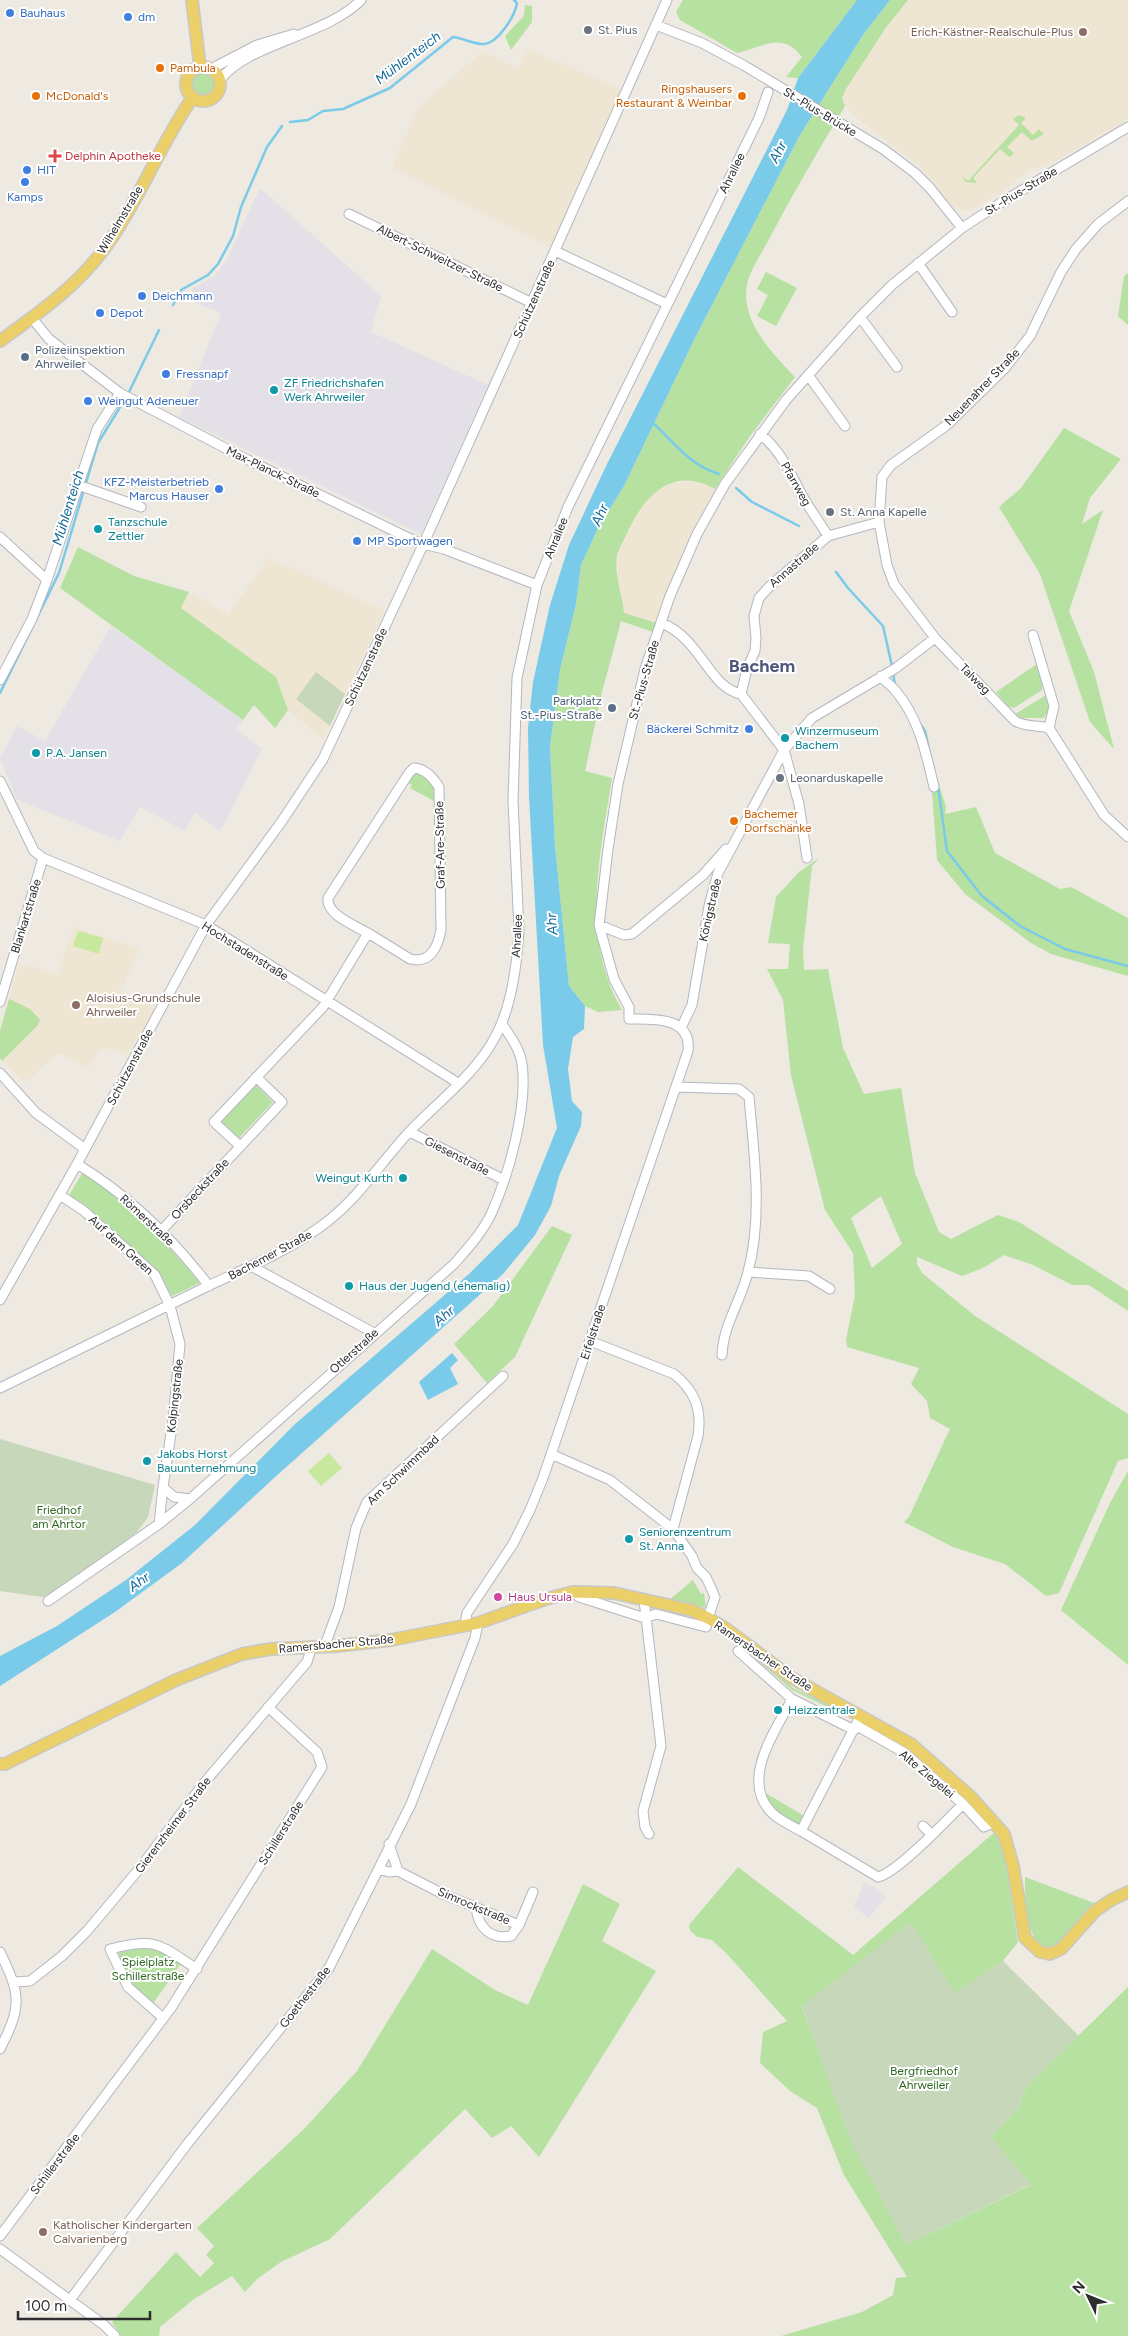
<svg xmlns="http://www.w3.org/2000/svg" width="1128" height="2336" font-family="Figtree,sans-serif">
	<style>
		.industrial { fill: #e3e1e7 }
		.education { fill: #eee5d2 }
		.green { fill: #b6e1a1; fill-rule: evenodd }
		.cemetery { fill: #c7d7b9 }
		.pitch { fill: #c7e89d }
		.water { fill: #7acaea }
		.lines { fill: none; stroke-linecap: round; stroke-linejoin: round }
		.stream { stroke: #7acaea; stroke-width: 2.5 }
		.minor-casing { stroke: #b4b7c0; stroke-width: 11 }
		.major-casing { stroke: #c8c8c8; stroke-width: 14 }
		.minor { stroke: #fff; stroke-width: 9 }
		.major { stroke: #ebcf69; stroke-width: 11 }
		.shop-dot { fill: #3f7fe0; stroke: #fff; stroke-width: 2 }
		.worship-dot { fill: #6b7280; stroke: #fff; stroke-width: 2 }
		.education-dot { fill: #8d6e63; stroke: #fff; stroke-width: 2 }
		.food-dot { fill: #e8710a; stroke: #fff; stroke-width: 2 }
		.health-dot { fill: #e0444e; stroke: #fff; stroke-width: 2 }
		.service-dot { fill: #5c6f8a; stroke: #fff; stroke-width: 2 }
		.culture-dot { fill: #0f9aa8; stroke: #fff; stroke-width: 2 }
		.hotel-dot { fill: #d1479c; stroke: #fff; stroke-width: 2 }
		.labels { text-anchor: middle; dominant-baseline: central; stroke-width: 4; stroke-linejoin: round; paint-order: stroke }
		.shop-label { font-size: 12px; fill: #366cbe; stroke: #fff; text-anchor: start }
		.worship-label { font-size: 12px; fill: #5b616d; stroke: #fff; text-anchor: start }
		.education-label { font-size: 12px; fill: #785e54; stroke: #fff; text-anchor: start }
		.food-label { font-size: 12px; fill: #c56008; stroke: #fff; text-anchor: start }
		.street-label { font-size: 12px; fill: #2d2d2d; stroke: #fff }
		.health-label { font-size: 12px; fill: #be3a42; stroke: #fff; text-anchor: start }
		.service-label { font-size: 12px; fill: #4e5e75; stroke: #fff; text-anchor: start }
		.culture-label { font-size: 12px; fill: #0d838f; stroke: #fff; text-anchor: start }
		.park-label { font-size: 12px; fill: #2d691f; stroke: #fff }
		.hotel-label { font-size: 12px; fill: #b23c85; stroke: #fff; text-anchor: start }
		.water-label { font-size: 14px; font-style: italic; fill: #146a9a; stroke: #fff }
		.district-label { font-size: 18px; font-weight: bold; fill: #4f577d; stroke: #fff }
	</style>
	<rect width="100%" height="100%" fill="#eee9e1"/>
	<path class="industrial" d="M260 188 381 296 371 332 488 385 421 534 179 417 221 313 189 300 193 288 216 275 226 261Z
		M111 626 243 720 236 729 262 749 220 832 195 812 185 831 140 807 120 841 17 800 0 758 17 726 45 741Z
		M864 1883 874 1887 886 1897 869 1918 854 1907Z"/>
	<path class="education" d="M908 0H1128V119L1052 163 1030 170 998 194 973 209 958 210 953 206 918 165 851 113 842 98 865 58Z
		M528 50 622 89 550 247 392 167 419 107 483 51 518 69Z
		M693 481 704 483 715 489 692 531 675 569 656 623 624 613 618 581V554L637 513 656 490 674 483Z
		M269 558 385 611 345 694 316 672 297 699 330 726 323 739 288 710 281 689 181 608 189 592 228 615Z
		M73 927 139 949 122 988 120 987 118 990 154 1010 127 1055 114 1048 99 1050 87 1067 61 1054H57L24 1083 0 1058V1031L19 964 58 974Z"/>
	<path class="green" d="M683 0H857L798 78 786 77 802 57C782 31 763 47 737 53L680 20 676 12Z
		M890 0H908L885 29 846 89 842 98 845 106C818 151 792 195 768 241 759 258 746 275 746 294 746 327 774 355 795 377L750 436 715 489C673 465 645 495 628 531 625 539 619 547 617 556 614 575 622 593 624 613L656 623 653 632 621 621 602 692 585 771 612 778C600 856 580 937 622 1010L598 1012 585 1006 569 986 555 845 550 747 560 670 576 604 581 565 599 526 624 486 696 336 800 135 863 35Z
		M525 5 532 6V22L511 50 505 36 524 16Z
		M188 84a14 14 0 1 1 28 0a14 14 0 1 1-28 0Z
		M1019 115 1026 118 1021 123 1033 135 1039 129 1044 134 1032 141 1022 132 1007 147 1014 153 1010 157 1000 149 973 178 977 183 966 182 961 175 968 181 1019 125 1013 119Z
		M766 272 797 288 776 326 757 316 768 295 757 289Z
		M1128 273V325L1118 316 1124 276Z
		M1064 428 1121 459 1090 498 1082 524 1103 510 1069 611 1094 672 1114 749 1090 722 1040 574 999 507 1021 488Z
		M78 547 134 576 189 592 181 608 276 677 288 710 275 728 254 705 243 720 60 588Z
		M1037 664 1043 684 1042 690 1014 708 1009 707 996 692Z
		M1046 695 1049 709 1044 718H1021L1015 714Z
		M417 772 435 786 436 802 410 788 412 785 407 782 413 774Z
		M940 788 946 807 945 814 976 807 995 853 1060 889 1071 887 1128 918V976L1051 954 1031 943 965 894 937 860 932 791Z
		M820 857 812 866 803 949 804 970 828 969 843 1048 864 1094 901 1088 915 1173 939 1232 951 1239 998 1215 1019 1222 1128 1291V1311L1089 1285H1072L1033 1265 1004 1255 983 1268 962 1276 917 1257V1264L922 1273 975 1316 1128 1414V1458L1118 1461 1059 1593 1046 1596 1005 1564 953 1547 904 1522 909 1517 950 1429 930 1418 927 1401 911 1384 919 1368 847 1347 846 1340 855 1295 853 1253 825 1210 791 1075 783 1000 767 969H788L790 944 768 943 776 897 798 873ZM881 1196 902 1244 872 1268 851 1218Z
		M9 999 30 1009 40 1020 37 1026 2 1061 0 1058V1031Z
		M256 1085 273 1102 239 1138 221 1122Z
		M83 1172C127 1204 165 1240 200 1283L172 1296 157 1271 89 1208 69 1195Z
		M552 1226 572 1235 515 1357 487 1383 454 1344 493 1306Z
		M1128 1471V1665L1061 1610 1110 1503Z
		M693 1580 701 1594 704 1593 706 1608 669 1600Z
		M740 1646 751 1652 793 1688 847 1714 846 1716 792 1690 750 1654 739 1647Z
		M762 1791 806 1817 799 1828 775 1813Z
		M996 1831 1006 1864 1018 1942 1003 1961 955 1994 911 1923 802 2007 829 2079 906 2245 1030 2185 991 2137 1019 2107 1026 2087 1128 1987V2336H781L862 2312 893 2295 896 2278 907 2277 844 2175 817 2108 790 2091 760 2063 763 2032 787 2021 726 1953 712 1940 697 1937 690 1930 689 1925 738 1867 853 1955Z
		M1025 1877 1094 1903 1057 1945C1025 1958 1025 1895 1025 1877Z
		M583 1884 620 1904 602 1941 656 1971 539 2157 511 2126 492 2138 465 2109 330 2239 281 2262 257 2279 245 2292 232 2276 194 2299 160 2327 159 2336H121L112 2322 176 2252 200 2277 214 2263 206 2255 214 2246 197 2228 304 2129 357 2071 432 1949 495 1990 528 2005Z
		M149 1946 182 1962 152 2005C131 1987 123 1977 118 1949Z"/>
	<path class="cemetery" d="M316 672 345 694 330 726 296 699Z
		M0 1439 155 1485 148 1517 137 1532 49 1598 0 1591Z
		M911 1922 955 1993 1003 1961 1079 2036 1026 2087 1019 2107 991 2137 1031 2184 906 2245 851 2143 802 2006Z"/>
	<path class="pitch" d="M78 931 103 938 99 954 73 946Z
		M329 1453 342 1468 321 1486 308 1471Z"/>
	<path class="water" d="M857 0H890L863 35 800 135 696 336 624 486 599 526 581 565 576 604 560 670 550 747 555 845 569 986 585 1006 584 1029 573 1037 568 1069 572 1101 582 1112 581 1126 559 1176 551 1206 535 1235 503 1274 274 1478 182 1563 115 1612 0 1686V1656L57 1626 126 1580 195 1525 294 1425 469 1274 518 1225 557 1128 543 1045 529 797 528 728 533 682 550 605 569 545 607 464 787 110 798 78Z
		M452 1353 458 1360 450 1368 458 1384 428 1400 419 1382Z"/>
	<g class="lines">
		<path class="stream" d="M290 122 308 120 323 111 343 109 390 88 453 37C463 38 475 45 484 44 498 43 515 16 517 3L514 0
			M173 305 181 290 208 275 218 264 233 236 241 207 267 147 282 126
			M128 394 159 330
			M652 422C675 443 688 464 719 474
			M736 488 752 502 799 526
			M836 572 848 588 883 626 892 666
			M893 672 895 686
			M0 693 59 573 98 443 125 399
			M920 724 925 731 930 754
			M938 786 947 851 982 896 1020 926 1065 949 1128 966"/>
		<g class="minor-casing">
			<path id="minor" d="M656 25 702 43 745 66 883 149 915 173 930 188 962 228
				M211 69 257 45 294 34
				M220 80C246 44 328 35 361 0
				M349 214 532 303
				M555 251 667 304
				M918 263 952 312
				M860 317 897 367
				M32 318 49 339 120 393 246 459 419 543 444 549 537 585
				M808 375 845 426
				M760 434C781 450 791 475 803 497 811 511 820 523 828 536
				M78 485 141 507
				M0 537 47 580
				M661 623C700 637 709 688 741 694
				M1033 635 1054 706 1049 728C1037 725 1025 727 1015 721L935 638 894 584 887 565 879 522 882 477 891 465 947 425 1005 368 1030 336 1061 272 1076 249 1098 224 1128 201
				M881 676C885 682 891 685 895 690 919 718 926 753 934 787
				M0 680 32 619 47 580 97 429 120 393
				M1049 728 1104 815 1128 837
				M0 781 34 851 43 858 206 925 458 1083
				M807 858 799 804 784 750 741 694 747 669 755 651 756 638 754 616 759 598 769 587 828 536 879 522
				M599 925 624 935 632 934 703 875 726 849
				M0 1002 43 858
				M681 1028 692 1005 709 906 718 873 784 750 812 718 896 668 935 638
				M0 1073 36 1113 85 1149
				M676 1087 739 1089 749 1097C754 1154 763 1216 748 1272 741 1301 723 1325 722 1355
				M410 1132 504 1180
				M240 1146 214 1122 323 1007 368 933C356 926 326 915 328 898L409 773 414 768C426 769 433 778 439 787L441 930C438 947 430 964 410 959L368 933
				M77 1164C128 1195 173 1239 209 1286
				M60 1195 84 1211 155 1275 170 1306 180 1344 173 1420 163 1487 159 1524
				M161 1231 282 1102 256 1077
				M251 1266 374 1333
				M748 1272 809 1276 830 1289
				M0 1300 77 1164 206 925 282 821 323 759 423 545 667 0
				M590 1341 674 1374C695 1391 702 1409 698 1436L673 1529
				M0 1388C70 1354 140 1319 210 1285 247 1268 287 1251 320 1227 356 1202 381 1162 410 1131 437 1103 476 1073 494 1039 512 1008 517 965 519 930L513 801 517 678 537 585 568 507 759 118 768 92
				M551 1454 610 1480 673 1529 692 1556 697 1568 706 1577 715 1597 708 1618
				M163 1487 174 1497 190 1499
				M573 1592 579 1597 645 1618 656 1614 706 1627
				M644 1600 661 1746 643 1811 645 1827 649 1834
				M48 1601 159 1524 190 1499 454 1264C468 1248 483 1232 492 1212 509 1174 528 1106 522 1064 520 1049 510 1036 502 1024
				M465 1625 467 1613 513 1544 530 1510 543 1478 688 1051C692 1016 652 1019 629 1019V1007L614 979 599 925 608 849 618 784 645 669 670 596 697 534 725 484 786 400 860 317 892 285 962 228 1002 202 1128 127
				M325 1645 339 1607 356 1528 367 1502 503 1376
				M738 1651 792 1699
				M854 1730 859 1727 903 1752 963 1804C946 1821 898 1872 878 1877L801 1831 860 1717
				M963 1804 984 1827 995 1822
				M923 1826 932 1835
				M801 1831C792 1826 779 1820 772 1813 739 1780 776 1730 792 1699L854 1730
				M389 1844 398 1871 443 1894 519 1925
				M379 1869 389 1872 398 1871
				M476 1907C478 1927 490 1940 511 1936L519 1925 533 1892
				M0 1952C21 1995 22 2006 0 2049
				M15 1982 30 1981 62 1956 87 1931 140 1868 204 1783 307 1662 312 1646
				M163 2018 128 1987 110 1949C157 1937 158 1944 197 1969
				M0 2236 171 2008 322 1767 317 1752 268 1707
				M0 2249 104 2325 115 2336
				M70 2300 188 2143 329 1968 411 1804 475 1638 478 1623"/>
		</g>
		<g class="major-casing">
			<path id="major" d="M192 0 200 67
				M186 84a17 17 0 1 1 34 0a17 17 0 1 1-34 0Z
				M0 341C39 313 79 285 107 245 140 199 160 144 193 97
				M0 1764H5L176 1680 242 1654 271 1649 337 1646 391 1640 478 1623 546 1599 573 1592 614 1593 691 1610 708 1618 725 1628 792 1678 911 1744 971 1797 1004 1834 1013 1866 1025 1938 1040 1952 1050 1954 1061 1949 1095 1911 1111 1900 1128 1892"/>
		</g>
		<use href="#minor" class="minor"/>
		<use href="#major" class="major"/>
	</g>
	<g class="shop-dot">
		<circle cx="10" cy="13" r="5"/>
		<circle cx="128" cy="17" r="5"/>
		<circle cx="27" cy="170" r="5"/>
		<circle cx="25" cy="182" r="5"/>
		<circle cx="142" cy="296" r="5"/>
		<circle cx="100" cy="313" r="5"/>
		<circle cx="166" cy="374" r="5"/>
		<circle cx="88" cy="401" r="5"/>
		<circle cx="219" cy="489" r="5"/>
		<circle cx="357" cy="541" r="5"/>
		<circle cx="749" cy="729" r="5"/>
	</g>
	<g class="worship-dot">
		<circle cx="588" cy="30" r="5"/>
		<circle cx="830" cy="512" r="5"/>
		<circle cx="780" cy="778" r="5"/>
	</g>
	<g class="education-dot">
		<circle cx="1083" cy="32" r="5"/>
		<circle cx="76" cy="1005" r="5"/>
		<circle cx="43" cy="2232" r="5"/>
	</g>
	<g class="food-dot">
		<circle cx="160" cy="68" r="5"/>
		<circle cx="36" cy="96" r="5"/>
		<circle cx="742" cy="96" r="5"/>
		<circle cx="734" cy="821" r="5"/>
	</g>
	<path class="health-dot" d="M52.5 148.5h5v5h5v5h-5v5h-5v-5h-5v-5h5z"/>
	<g class="service-dot">
		<circle cx="25" cy="357" r="5"/>
		<circle cx="612" cy="708" r="5"/>
	</g>
	<g class="culture-dot">
		<circle cx="274" cy="390" r="5"/>
		<circle cx="98" cy="529" r="5"/>
		<circle cx="785" cy="738" r="5"/>
		<circle cx="36" cy="753" r="5"/>
		<circle cx="403" cy="1178" r="5"/>
		<circle cx="349" cy="1286" r="5"/>
		<circle cx="147" cy="1461" r="5"/>
		<circle cx="629" cy="1539" r="5"/>
		<circle cx="778" cy="1710" r="5"/>
	</g>
	<circle class="hotel-dot" cx="498" cy="1597" r="5"/>
	<g class="labels">
		<g class="shop-label">
			<text x="20" y="13">Bauhaus</text>
			<text x="138" y="17">dm</text>
			<text x="37" y="170">HIT</text>
			<text x="25" y="197" text-anchor="middle">Kamps</text>
			<text x="152" y="296">Deichmann</text>
			<text x="110" y="313">Depot</text>
			<text x="176" y="374">Fressnapf</text>
			<text x="98" y="401">Weingut Adeneuer</text>
			<text x="209" y="482" text-anchor="end">KFZ-Meisterbetrieb<tspan x="209" dy="14">Marcus Hauser</tspan></text>
			<text x="367" y="541">MP Sportwagen</text>
			<text x="739" y="729" text-anchor="end">Bäckerei Schmitz</text>
		</g>
		<g class="worship-label">
			<text x="598" y="30">St. Pius</text>
			<text x="840" y="512">St. Anna Kapelle</text>
			<text x="790" y="778">Leonarduskapelle</text>
		</g>
		<g class="education-label">
			<text x="1073" y="32" text-anchor="end">Erich-Kästner-Realschule-Plus</text>
			<text x="86" y="998">Aloisius-Grundschule<tspan x="86" dy="14">Ahrweiler</tspan></text>
			<text x="53" y="2225">Katholischer Kindergarten<tspan x="53" dy="14">Calvarienberg</tspan></text>
		</g>
		<g class="food-label">
			<text x="170" y="68">Pambula</text>
			<text x="732" y="89" text-anchor="end">Ringshausers<tspan x="732" dy="14">Restaurant &amp; Weinbar</tspan></text>
			<text x="46" y="96">McDonald's</text>
			<text x="744" y="814">Bachemer<tspan x="744" dy="14">Dorfschänke</tspan></text>
		</g>
		<g class="street-label">
			<text transform="translate(820 112) rotate(31)">St.-Pius-Brücke</text>
			<text transform="translate(732 173) rotate(-64)">Ahrallee</text>
			<text transform="translate(1021 191) rotate(-31)">St.-Pius-Straße</text>
			<text transform="translate(120 220) rotate(-59)">Wilhelmstraße</text>
			<text transform="translate(440 258) rotate(26)">Albert-Schweitzer-Straße</text>
			<text transform="translate(534 299) rotate(-66)">Schützenstraße</text>
			<text transform="translate(982 387) rotate(-46)">Neuenahrer Straße</text>
			<text transform="translate(273 472) rotate(26)">Max-Planck-Straße</text>
			<text transform="translate(796 484) rotate(60)">Pfarrweg</text>
			<text transform="translate(556 538) rotate(-68)">Ahrallee</text>
			<text transform="translate(794 565) rotate(-41)">Annastraße</text>
			<text transform="translate(366 667) rotate(-65)">Schützenstraße</text>
			<text transform="translate(975 679) rotate(45)">Talweg</text>
			<text transform="translate(644 680) rotate(-74)">St.-Pius-Straße</text>
			<text transform="translate(440 845) rotate(-91)">Graf-Are-Straße</text>
			<text transform="translate(710 910) rotate(-77)">Königstraße</text>
			<text transform="translate(26 916) rotate(-73)">Blankartstraße</text>
			<text transform="translate(517 936) rotate(-87)">Ahrallee</text>
			<text transform="translate(245 951) rotate(32)">Hochstadenstraße</text>
			<text transform="translate(130 1067) rotate(-62)">Schützenstraße</text>
			<text transform="translate(457 1156) rotate(27)">Giesenstraße</text>
			<text transform="translate(200 1189) rotate(-47)">Orsbeckstraße</text>
			<text transform="translate(147 1220) rotate(43)">Römerstraße</text>
			<text transform="translate(121 1245) rotate(42)">Auf dem Green</text>
			<text transform="translate(270 1255) rotate(-28)">Bachemer Straße</text>
			<text transform="translate(593 1332) rotate(-72)">Eifelstraße</text>
			<text transform="translate(354 1351) rotate(-42)">Otlerstraße</text>
			<text transform="translate(175 1396) rotate(-84)">Kolpingstraße</text>
			<text transform="translate(403 1470) rotate(-44)">Am Schwimmbad</text>
			<text transform="translate(336 1644) rotate(-5)">Ramersbacher Straße</text>
			<text transform="translate(763 1656) rotate(34)">Ramersbacher Straße</text>
			<text transform="translate(927 1774) rotate(40)">Alte Ziegelei</text>
			<text transform="translate(173 1825) rotate(-53)">Gierenzheimer Straße</text>
			<text transform="translate(281 1833) rotate(-58)">Schillerstraße</text>
			<text transform="translate(474 1906) rotate(23)">Simrockstraße</text>
			<text transform="translate(305 1997) rotate(-52)">Goethestraße</text>
			<text transform="translate(55 2164) rotate(-53)">Schillerstraße</text>
		</g>
		<g class="health-label">
			<text x="65" y="156">Delphin Apotheke</text>
		</g>
		<g class="service-label">
			<text x="35" y="350">Polizeiinspektion<tspan x="35" dy="14">Ahrweiler</tspan></text>
			<text x="602" y="701" text-anchor="end">Parkplatz<tspan x="602" dy="14">St.-Pius-Straße</tspan></text>
		</g>
		<g class="culture-label">
			<text x="284" y="383">ZF Friedrichshafen<tspan x="284" dy="14">Werk Ahrweiler</tspan></text>
			<text x="108" y="522">Tanzschule<tspan x="108" dy="14">Zettler</tspan></text>
			<text x="795" y="731">Winzermuseum<tspan x="795" dy="14">Bachem</tspan></text>
			<text x="46" y="753">P.A. Jansen</text>
			<text x="393" y="1178" text-anchor="end">Weingut Kurth</text>
			<text x="359" y="1286">Haus der Jugend (ehemalig)</text>
			<text x="157" y="1454">Jakobs Horst<tspan x="157" dy="14">Bauunternehmung</tspan></text>
			<text x="639" y="1532">Seniorenzentrum<tspan x="639" dy="14">St. Anna</tspan></text>
			<text x="788" y="1710">Heizzentrale</text>
		</g>
		<g class="park-label">
			<text x="59" y="1510">Friedhof<tspan x="59" dy="14">am Ahrtor</tspan></text>
			<text x="148" y="1962">Spielplatz<tspan x="148" dy="14">Schillerstraße</tspan></text>
			<text x="924" y="2071">Bergfriedhof<tspan x="924" dy="14">Ahrweiler</tspan></text>
		</g>
		<g class="hotel-label">
			<text x="508" y="1597">Haus Ursula</text>
		</g>
		<g class="water-label">
			<text transform="translate(408 58) rotate(-37)">Mühlenteich</text>
			<text transform="translate(778 152) rotate(-63)">Ahr</text>
			<text transform="translate(68 508) rotate(-73)">Mühlenteich</text>
			<text transform="translate(600 515) rotate(-66)">Ahr</text>
			<text transform="translate(552 924) rotate(-94)">Ahr</text>
			<text transform="translate(444 1316) rotate(-41)">Ahr</text>
			<text transform="translate(139 1582) rotate(-36)">Ahr</text>
		</g>
		<g class="district-label">
			<text x="762" y="666">Bachem</text>
		</g>
	</g>
	<g transform="translate(1088 2296) rotate(313)" stroke="#ffffff" stroke-width="4" paint-order="stroke">
	<path d="M0-4L9 19L0 12L-9 19Z" fill="#2d2d2d"/>
	<text y="-8" font-size="14" font-weight="bold" text-anchor="middle" fill="#2d2d2d">N</text>
	</g>
	<path d="M18 2311v8h132v-8" fill="none" stroke="#2d2d2d" stroke-width="2.5"/>
	<text x="25" y="2311" font-size="15" fill="#2d2d2d" stroke="#ffffff" stroke-width="4" paint-order="stroke">100 m</text>
</svg>
